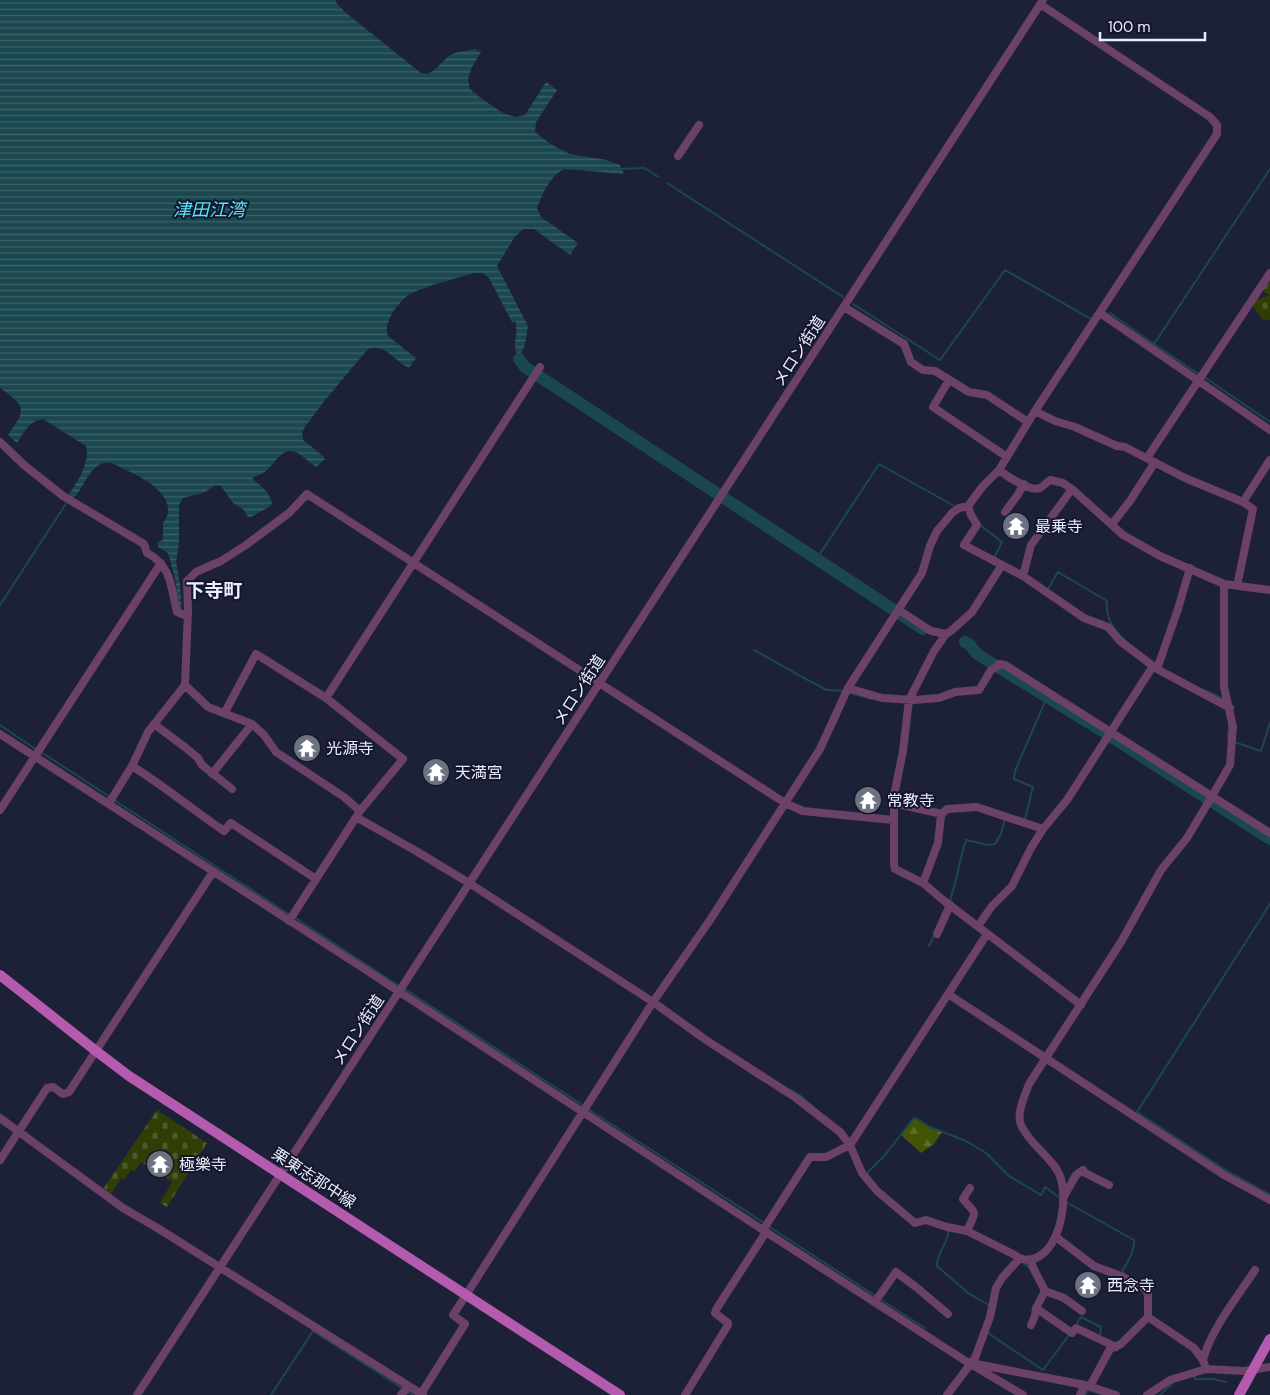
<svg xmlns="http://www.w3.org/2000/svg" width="1270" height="1395" font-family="'DM Sans','Noto Sans JP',sans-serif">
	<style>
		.forest { fill: url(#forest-firs) }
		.cemetery { fill: url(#cemetery-stones) }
		.water { fill: url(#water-rules) }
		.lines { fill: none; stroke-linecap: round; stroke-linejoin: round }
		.stream { stroke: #1b484f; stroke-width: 2 }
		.river { stroke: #1b484f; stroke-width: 12 }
		.minor { stroke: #6c4169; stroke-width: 8 }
		.major { stroke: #b45bb0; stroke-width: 10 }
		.labels { text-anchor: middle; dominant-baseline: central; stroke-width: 4; stroke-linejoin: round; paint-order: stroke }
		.street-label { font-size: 16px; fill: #eaedfc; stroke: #14172c }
		.poi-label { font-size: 16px; fill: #eaedfc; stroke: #14172c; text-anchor: start }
		.water-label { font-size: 18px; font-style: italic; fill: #55e7fa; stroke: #14172c }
		.quarter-label { font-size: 19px; font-weight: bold; fill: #eaedfc; stroke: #14172c }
	</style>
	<defs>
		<pattern id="forest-firs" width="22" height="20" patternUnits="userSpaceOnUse" patternTransform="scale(1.25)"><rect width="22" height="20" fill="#415505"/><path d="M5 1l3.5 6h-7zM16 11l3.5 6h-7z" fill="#5d6e2a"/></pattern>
		<pattern id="cemetery-stones" width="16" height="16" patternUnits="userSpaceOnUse" patternTransform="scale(1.25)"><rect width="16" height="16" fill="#2f3e04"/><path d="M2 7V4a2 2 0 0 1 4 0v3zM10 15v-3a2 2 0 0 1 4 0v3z" fill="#4d5a2a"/></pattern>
		<pattern id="water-rules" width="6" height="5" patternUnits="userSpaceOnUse" patternTransform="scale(1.25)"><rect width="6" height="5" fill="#1b484f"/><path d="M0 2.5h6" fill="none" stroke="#3c6369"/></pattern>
	</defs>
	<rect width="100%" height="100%" fill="#1d2137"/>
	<path class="forest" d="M916 1119 930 1128 942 1132 934 1144 921 1153 901 1135 913 1120Z"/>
	<path class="cemetery" d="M1270 278V320L1262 319 1252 305 1256 300 1269 295 1262 290Z
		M157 1110 207 1143 167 1207 160 1203 172 1182 165 1177 170 1170 156 1161 151 1168 141 1162 134 1172 131 1170 124 1180 121 1178 111 1194 103 1189Z"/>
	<path class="water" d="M0 0H335L337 4 346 13 421 73C435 78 442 57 455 53 461 51 469 51 475 49L481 52 472 67 468 79 470 89 482 99 503 113 515 117 525 115 546 82 557 90 536 122 535 132 552 145 570 154 606 160 620 165 624 174 564 169C550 176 542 195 537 208L541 217 578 243 570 255 534 229H523L514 238 497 266 528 326 525 344 519 359C510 343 520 337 515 321L512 322 489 278 483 273H475C461 277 417 288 407 296 397 304 383 323 388 336L416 358 409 368C394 361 384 341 367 350L322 404 305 427 302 432 303 440 323 456 325 459 316 467C310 463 305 458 299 454 284 444 276 462 266 471 262 474 257 476 252 478 260 486 269 490 272 503L269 507 251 517H248L243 509 233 503 221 486 215 485 205 492 183 498 179 505V543L176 562 180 584 182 611H180L175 578 168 553 158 547V542L163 540V523C182 500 145 478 128 471 118 467 110 458 99 465 89 471 83 486 76 496L72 497 68 495C78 482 90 463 86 446L43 419C29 421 25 431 17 443L8 435C26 409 27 407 0 388Z"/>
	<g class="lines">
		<path class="stream" d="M620 169 645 168 658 177
			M667 183 843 297
			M853 304 940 360 1005 270 1091 319
			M1110 313 1154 344
			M1200 375 1154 344 1270 169
			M1204 377 1270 422
			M980 525 1002 542 994 558
			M816 560 879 464 956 507
			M1048 589 1058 572 1107 601C1105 619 1114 630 1126 641
			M0 605 67 502
			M754 650 802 677 827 690 845 691
			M1204 690 1222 698 1223 700
			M850 693 872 699
			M0 725 37 750
			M1228 739 1229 724
			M1234 742 1261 751 1270 723
			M41 752 110 797
			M114 800 290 915
			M1025 819 1033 787 1014 779 1015 771 1047 697
			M949 903C957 882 959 861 966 840L988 845 995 844 1001 834 1005 819
			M1270 904 1137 1112 1224 1169 1270 1195
			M294 917 399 986
			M929 946 935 934
			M403 988 584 1106
			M791 1090 801 1096 817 1110
			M588 1109 764 1223
			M866 1174 885 1155 913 1119 916 1118 930 1127 966 1141 986 1153 1009 1176 1041 1195 1045 1187 1060 1198
			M1066 1202 1134 1240C1135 1251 1128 1262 1122 1271L1124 1273
			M768 1226 877 1297
			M949 1230C948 1243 936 1254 937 1266L968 1293 989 1305
			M1023 1262 1030 1269
			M881 1300 925 1328
			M1076 1325 1081 1317 1101 1327 1100 1337
			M988 1333 1043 1370 1069 1335
			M1194 1375 1195 1379H1213L1226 1382
			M406 1391 413 1395
			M271 1395 313 1331 402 1388
			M1085 1395 1088 1390 1104 1395
			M1160 1395 1173 1383"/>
		<path class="river" d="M519 359 525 367 923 629
			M965 642 969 644 977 654 1104 732 1270 839"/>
		<path class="minor" d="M1040 4 1210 117 1217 125V134L1035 411 999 470 983 486 968 506 971 515 977 525 964 545 1023 576 1084 618 1108 627 1120 641 1157 669 1230 708
			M678 156 699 125
			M844 307 904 344 911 362 923 370 935 371 969 392 987 395 1028 422
			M1100 313 1270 430
			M949 380 933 407 1007 457
			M1035 411 1055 421 1075 427 1117 446 1125 447 1185 478 1243 502 1253 509 1237 586
			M0 442 24 465 63 496 144 544 147 553C172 566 171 588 177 612L187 616
			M1147 458 1270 273
			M999 470C1007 476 1030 492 1040 488 1044 486 1047 482 1050 480L1063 483 1072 489 1123 535 1160 556 1224 584 1270 590
			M1243 502 1270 460
			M1005 512 1017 496 1024 484
			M1112 524 1130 501 1155 462
			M1002 565 972 612 951 631 946 634 934 651 909 700 903 751 894 796V864L895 869 923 883 943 900 1081 1005
			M1023 576 1031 545 1072 489
			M899 610 931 631 946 634
			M1157 669 1178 609 1190 568
			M185 685 208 707 252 724 264 735 276 752 344 797 360 811
			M848 688 882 698 914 700 939 698 955 692 979 690 991 670 995 668 999 664 1005 665 1270 833
			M326 698 540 367
			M225 712 256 654 326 698 403 759 360 811 289 921
			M154 724 186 748 198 758 202 765 232 789
			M0 734 363 968 766 1232 964 1360 1023 1395
			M132 766C164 786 193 810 224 831L231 823 316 879
			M212 774 252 724
			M109 803 132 766 148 732 185 685 188 611 187 581 196 572 221 561 246 545 289 513 307 494 785 803 803 811 893 820
			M893 803 942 814
			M0 810 161 563
			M356 817 416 851 469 883 653 1002 706 1040 796 1098 840 1132 850 1145 862 1173 877 1191 915 1223 926 1220 947 1227 967 1231 1013 1254C1022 1261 1032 1262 1041 1255 1062 1242 1070 1190 1057 1170 1047 1154 1029 1143 1021 1125 1016 1114 1025 1095 1029 1084L1121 942 1161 870 1187 838 1208 803 1230 765 1233 727 1224 687V584
			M923 883 938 843 941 815 947 809 977 807 1043 829
			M978 926 992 906 1012 886 1031 848 1043 829 1067 800 1153 666
			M937 934 950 905
			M948 994 1224 1175 1270 1200
			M0 1118 123 1208 159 1229 423 1395
			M0 1160 47 1088 53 1087 63 1094 69 1092 213 872
			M1063 1198 1076 1175 1083 1170 1085 1173 1109 1185
			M763 1230 810 1157H826L850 1145 987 934
			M967 1231C977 1208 977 1216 963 1199L970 1188
			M1056 1237 1094 1266 1121 1276 1144 1288 1148 1294V1317L1194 1348 1203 1360 1206 1369
			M1030 1259C1033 1270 1040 1280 1045 1291L1036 1308 1072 1333 1076 1328 1116 1347
			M1045 1291 1064 1298 1082 1311
			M875 1302 896 1272 916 1287 948 1314
			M1031 1325 1035 1316 1036 1308
			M1203 1360C1210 1331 1238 1296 1255 1270
			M976 1364 1085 1385 1116 1395
			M1090 1386 1110 1349 1121 1344 1148 1317
			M421 1394 465 1324 453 1315 466 1295 653 1002 710 920 820 749 848 688 922 573 930 546 937 531 952 513 959 508 968 506
			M137 1395 1043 0
			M401 1395 409 1386
			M685 1395 728 1325V1323L715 1313 717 1308 766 1232
			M947 1395 975 1358 990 1317 996 1288 1002 1278 1019 1259
			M1080 1395 1085 1385
			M1147 1395 1170 1380 1206 1369 1244 1371 1270 1367"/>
		<path class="major" d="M0 975 96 1051 129 1076 620 1395
			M1239 1395 1270 1339"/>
	</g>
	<defs>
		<g id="temple-disc" transform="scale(1.4375)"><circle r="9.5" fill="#6b7280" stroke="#14172c"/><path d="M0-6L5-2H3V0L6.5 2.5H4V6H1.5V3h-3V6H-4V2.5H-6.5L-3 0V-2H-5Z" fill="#fff"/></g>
	</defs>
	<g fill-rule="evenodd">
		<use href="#temple-disc" x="1016" y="526"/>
		<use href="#temple-disc" x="307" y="748"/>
		<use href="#temple-disc" x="436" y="772"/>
		<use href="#temple-disc" x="868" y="800"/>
		<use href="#temple-disc" x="160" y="1164"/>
		<use href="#temple-disc" x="1088" y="1285"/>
	</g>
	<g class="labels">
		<g class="street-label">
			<text transform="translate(799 351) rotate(-57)">メロン街道</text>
			<text transform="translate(579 690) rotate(-57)">メロン街道</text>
			<text transform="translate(358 1030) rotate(-57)">メロン街道</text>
			<text transform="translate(314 1178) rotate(33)">栗東志那中線</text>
		</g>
		<g class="poi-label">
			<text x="1035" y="526">最乗寺</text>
			<text x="326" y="748">光源寺</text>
			<text x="455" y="772">天満宮</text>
			<text x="887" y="800">常教寺</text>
			<text x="179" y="1164">極樂寺</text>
			<text x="1107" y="1285">西念寺</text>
		</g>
		<g class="water-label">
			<text x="209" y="210">津田江湾</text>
		</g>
		<g class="quarter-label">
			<text x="214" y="590">下寺町</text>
		</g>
	</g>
	<path d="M1100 32v8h105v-8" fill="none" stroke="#eaedfc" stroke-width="2.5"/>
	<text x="1108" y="32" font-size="15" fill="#eaedfc" stroke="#14172c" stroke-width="4" paint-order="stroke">100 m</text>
</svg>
